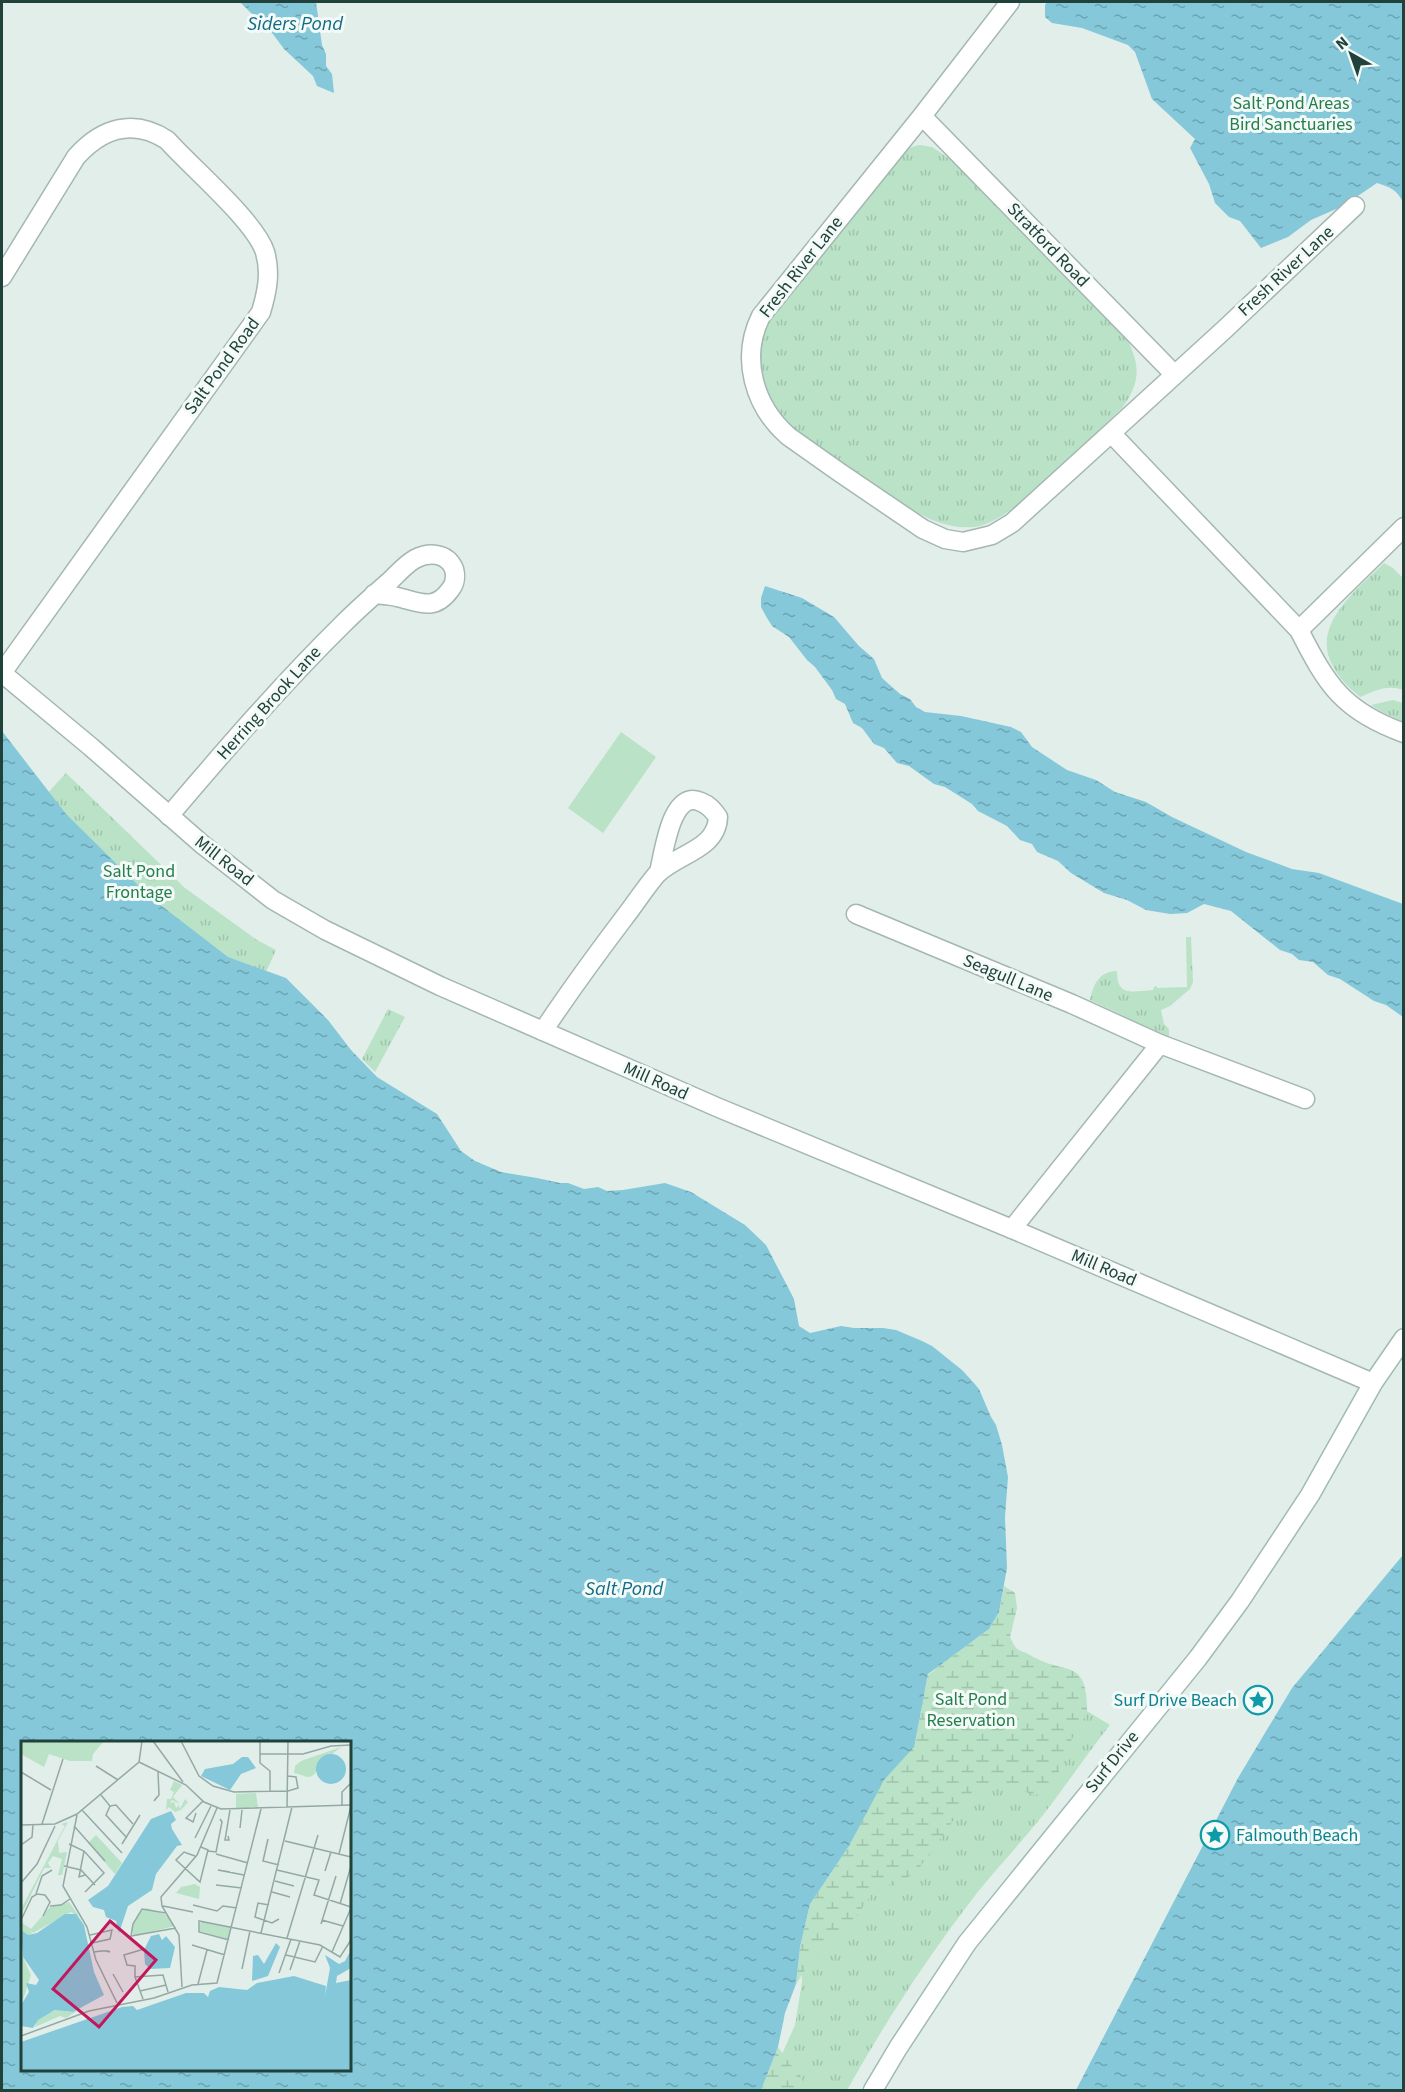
<svg xmlns="http://www.w3.org/2000/svg" width="1405" height="2092" font-family="'Source Sans 3',sans-serif">
	<style>
		.grass { fill: url(#grass-tufts) }
		.wetland { fill: url(#wetland-marsh) }
		.garden { fill: #b9e2c6 }
		.water { fill: url(#water-ripples); fill-rule: evenodd }
		.lines { fill: none; stroke-linecap: round; stroke-linejoin: round }
		.minor-casing { stroke: #a4b7b2; stroke-width: 21 }
		.tertiary-casing { stroke: #a4b7b2; stroke-width: 21 }
		.secondary-casing { stroke: #9fbbb3; stroke-width: 21 }
		.minor { stroke: #fff; stroke-width: 18 }
		.tertiary { stroke: #fff; stroke-width: 18 }
		.secondary { stroke: #fff; stroke-width: 18 }
		.labels { text-anchor: middle; dominant-baseline: central; stroke-width: 6; stroke-linejoin: round; paint-order: stroke }
		.park-label { font-size: 18px; fill: #257e4c; stroke: #f3faf7 }
		.street-label { font-size: 18px; fill: #20423b; stroke: #f3faf7 }
		.culture-label { font-size: 18px; fill: #0d838f; stroke: #f3faf7; text-anchor: end }
		.water-label { font-size: 20px; font-style: italic; fill: #126c86; stroke: #f3faf7 }
		.inset-river { fill: none; stroke: #84c8da; stroke-width: 3 }
		.inset-road { fill: none; stroke: #94a9a4; stroke-width: 1.5 }
		.view { fill: #c2185b; fill-opacity: 0.15; stroke: #c2185b; stroke-width: 3 }
		.inset-edge { fill: none; stroke: #20423b; stroke-width: 3 }
	</style>
	<defs>
		<pattern id="grass-tufts" width="24" height="20" patternUnits="userSpaceOnUse" patternTransform="scale(1.5)"><rect width="24" height="20" fill="#b9e2c6"/><path d="M3 7l-1-3M5 7V3M7 7l1-3M15 17l-1-3M17 17v-4M19 17l1-3" fill="none" stroke="#9fc3ab"/></pattern>
		<pattern id="wetland-marsh" width="20" height="14" patternUnits="userSpaceOnUse" patternTransform="scale(1.5)"><rect width="20" height="14" fill="#b9e2c6"/><path d="M1 5h8M5 5V1M11 12h8M15 12V8" fill="none" stroke="#9fc3ab"/></pattern>
		<pattern id="water-ripples" width="26" height="14" patternUnits="userSpaceOnUse" patternTransform="scale(1.5)"><rect width="26" height="14" fill="#84c8da"/><path d="M2 4q2-2 4 0t4 0M15 11q2-2 4 0t4 0" fill="none" stroke="#6ca4b2"/></pattern>
	</defs>
	<rect width="100%" height="100%" fill="#e2eeea"/>
	<path class="grass" d="M919 145 932 147 956 163 1127 339C1141 366 1140 384 1122 408 1091 437 1012 524 974 527 934 531 899 501 868 480 846 466 825 451 803 437 765 407 746 359 772 315L898 157 909 148Z
		M1384 563 1393 568 1403 578V690C1388 684 1374 691 1360 697 1350 688 1339 679 1333 666 1309 625 1359 588 1384 563Z
		M1393 700 1403 703V722L1382 712 1371 705Z
		M66 773 185 888 257 940 276 950 259 987 35 807Z
		M1186 937H1191L1193 982 1190 989 1170 1006 1161 1010 1164 1024 1169 1029V1037L1090 1000C1093 985 1099 971 1117 971 1117 998 1133 991 1153 990L1154 987 1157 986V988L1187 987Z
		M388 1009 405 1017 375 1072 362 1059Z
		M954 1630 1110 1725C1085 1756 1064 1789 1039 1820 1019 1845 997 1868 977 1893 928 1956 886 2021 847 2090H766L795 2025 802 1982 801 1947Z"/>
	<path class="wetland" d="M1004 1586 1015 1593 1017 1608 1010 1637C1012 1641 1014 1646 1017 1649 1021 1652 1026 1652 1030 1655 1066 1677 1088 1655 1087 1714L1081 1722 1065 1752 1055 1783 1048 1791 1034 1795 1010 1786 984 1784 973 1789 970 1797 915 1874 889 1885 871 1895 858 1914 811 1961 796 1984 800 1947 810 1904 849 1846 884 1780 914 1747 928 1675 989 1629 999 1612Z
		M778 2047 809 2090H761Z"/>
	<path class="garden" d="M621 732 656 757 603 833 568 808Z"/>
	<path class="water" d="M240 2H316L322 45 326 54V66L332 74 334 93 317 86 313 76 284 49 261 18 251 13Z
		M1047 2H1403V202C1397 190 1390 187 1377 183L1343 206 1311 220 1288 237 1261 248 1240 221 1229 217 1215 203 1209 184 1190 148 1195 139 1152 99 1135 52 1128 45 1082 28 1052 23 1045 17V5Z
		M765 586 802 598 834 617 859 646 874 659 882 678 900 694 910 699 916 707 925 712 961 716 1011 727 1021 732 1032 747 1067 770 1096 780 1115 792 1146 802 1172 817 1246 852 1292 869 1319 873 1403 904V1017L1386 1005 1374 1001 1340 979 1328 975 1313 962 1299 960 1292 954 1280 950 1231 911 1204 904 1187 913 1170 914 1146 910 1127 900 1104 893 1071 873 1058 861 1037 852 1032 844 1020 840 1007 826 978 811 972 804 945 787 934 784 909 766 897 763 884 748 874 744 862 728 853 723 845 704 836 699 832 690 815 667 807 660 789 637 772 626 767 618 761 607V598Z
		M2 731 66 814 150 897 228 957 286 978 328 1020 351 1050 377 1077 437 1114 461 1151 475 1161 501 1172 537 1178 560 1183H568L584 1189 598 1187 607 1191 623 1190 665 1183 691 1192 745 1225 766 1245 794 1299 799 1326 810 1333 841 1326 854 1328H883L896 1330 922 1341 932 1346 962 1370 973 1382 979 1389 991 1417 996 1425 1002 1445 1008 1477 1005 1517 1007 1568 999 1612 989 1629 928 1674 914 1747 884 1780 849 1846 810 1904 800 1947 796 1984 785 2013 778 2047 761 2090H2ZM350 1742V2070H22V1742Z
		M1403 1555V2090H1076L1238 1778 1292 1688Z"/>
	<g class="lines">
		<g class="minor-casing">
			<path id="minor" d="M1010 2 922 116 761 316C740 358 754 406 788 436L839 472 923 529 945 539 963 542 992 535 1012 523 1111 433 1299 630
				M922 116 1174 374
				M2 277 76 157C102 128 133 118 167 140 191 167 255 221 265 252 271 273 267 292 261 312L2 673
				M1111 433 1225 329 1355 206
				M1404 527 1299 630C1327 685 1343 711 1404 733
				M169 816C225 750 282 684 344 623 359 608 375 594 391 580 398 573 406 564 415 559 428 552 447 552 454 569 456 576 455 584 450 590 434 612 419 602 397 597 390 595 382 595 374 594
				M856 914 1072 1004 1160 1044 1305 1099
				M543 1031C569 992 596 955 624 918 635 904 645 888 657 874 676 854 717 850 718 817 713 810 709 805 701 802 671 788 664 853 659 872
				M1012 1229 1160 1044"/>
		</g>
		<g class="tertiary-casing">
			<path id="tertiary" d="M2 673 91 747 203 845 273 900 325 930 440 986 719 1108 1012 1229 1373 1383"/>
		</g>
		<g class="secondary-casing">
			<path id="secondary" d="M873 2090 898 2048 967 1943 1198 1658 1240 1601 1310 1495 1373 1383 1404 1338"/>
		</g>
		<use href="#minor" class="minor"/>
		<use href="#tertiary" class="tertiary"/>
		<use href="#secondary" class="secondary"/>
	</g>
	<defs>
		<g id="sight-ring" transform="scale(1.5)"><circle r="9.5" fill="#f3faf7" stroke="#0f9aa8" stroke-width="1.5"/><path d="M0-6L1.8-2.2L6-1.7L2.9 1.2L3.7 5.4L0 3.3L-3.7 5.4L-2.9 1.2L-6-1.7L-1.8-2.2Z" fill="#0f9aa8"/></g>
	</defs>
	<g fill-rule="evenodd">
		<use href="#sight-ring" x="1258" y="1700"/>
		<use href="#sight-ring" x="1215" y="1835"/>
	</g>
	<g class="labels">
		<g class="park-label">
			<text x="1291" y="103">Salt Pond Areas<tspan x="1291" dy="21">Bird Sanctuaries</tspan></text>
			<text x="139" y="871">Salt Pond<tspan x="139" dy="21">Frontage</tspan></text>
			<text x="971" y="1699">Salt Pond<tspan x="971" dy="21">Reservation</tspan></text>
		</g>
		<g class="street-label">
			<text transform="translate(1048 245) rotate(46)">Stratford Road</text>
			<text transform="translate(801 267) rotate(-52)">Fresh River Lane</text>
			<text transform="translate(1286 271) rotate(-43)">Fresh River Lane</text>
			<text transform="translate(222 366) rotate(-54)">Salt Pond Road</text>
			<text transform="translate(269 703) rotate(-48)">Herring Brook Lane</text>
			<text transform="translate(224 861) rotate(38)">Mill Road</text>
			<text transform="translate(1008 978) rotate(23)">Seagull Lane</text>
			<text transform="translate(656 1081) rotate(24)">Mill Road</text>
			<text transform="translate(1104 1268) rotate(23)">Mill Road</text>
			<text transform="translate(1112 1762) rotate(-51)">Surf Drive</text>
		</g>
		<g class="culture-label">
			<text x="1237" y="1700">Surf Drive Beach</text>
			<text x="1236" y="1835" text-anchor="start">Falmouth Beach</text>
		</g>
		<g class="water-label">
			<text x="295" y="24">Siders Pond</text>
			<text x="624" y="1589">Salt Pond</text>
		</g>
	</g>
	<g transform="translate(21 1741)">
		<rect width="330" height="330" fill="#e2eeea"/>
		<path d="M320 6 284 35 273 32 274 25 280 20ZM153 40 161 44 152 56 159 63 151 59 149 62 153 61 155 67 158 64 159 68 164 58 167 61 160 69 154 71 148 66 145 69 146 58H150L153 51 149 49ZM235 52 237 67 215 68V53ZM46 81 0 174V176V168ZM48 161 58 175 65 190 58 176 50 171 12 192 10 189 11 192 6 195 1 192 0 181 10 188 29 166ZM125 167 146 174 154 185 113 195 110 189 117 173ZM180 180 210 186 207 198 178 190ZM0 212 10 234 0 265Z" fill="#b9e2c6"/>
		<path d="M0 0H83L72 13 71 20H49L28 13 23 26 0 13ZM47 81 37 100 38 112 46 111 41 134H37L41 118 32 115 27 122 30 127H23L44 85 40 83Z" fill="#b9e2c6"/>
		<path d="M278 27a9 9 0 1 1 18 0a9 9 0 1 1-18 0ZM174 143 179 146 178 158 155 152 160 146ZM59 268 45 277 39 275 14 286 16 279 35 269 50 271Z" fill="#b9e2c6"/>
		<path d="M75 94 101 122 94 133 67 102Z" fill="#b9e2c6"/>
		<path d="M295 28a15 15 0 1 1 30 0a15 15 0 1 1-30 0ZM221 16H227L235 27 220 33 209 49 180 35 184 28 212 23ZM150 70 155 79 150 83 151 88 161 104 156 105 135 133 131 149 107 165 98 192 95 180 85 176 83 169 72 166 67 159 87 145 130 78ZM44 173H55L63 184 73 231 83 254 52 271 34 269 17 279 12 287 0 285V264L8 251 5 242 15 244 18 239 2 216 0 189 7 194 16 192ZM138 193 141 199 145 195 154 206 149 227 129 228 124 223 123 209 130 195ZM255 202 259 206 247 235 231 240 232 215 237 214 243 223ZM330 209V227L316 235 315 242 330 239V330H0V301L101 266 112 265 116 269 165 252H183L187 256 189 250 198 246 226 249 236 242 273 235 305 245 304 255 309 227 304 214 318 223 324 220Z" fill="#84c8da"/>
		<path class="inset-river" d="M309 257 330 324M322 330 305 275 312 233 330 220"/>
		<path class="inset-road" d="M132 0 162 41M160 0 178 35 192 45 213 51 266 50M239 0V22L249 30V51M239 13H282L310 5 330 4M118 21 165 44 183 61 200 68 330 64M75 25 97 39M0 31 30 49M267 50 277 47 275 36 267 35M80 54 89 65 85 74 106 97M136 56 133 60 138 54 137 31M321 64V51L330 42M89 65 95 64 112 83M266 67 267 0M61 69 101 112M175 72 172 81 165 77 182 60M56 74 42 145 66 186 75 219 96 262M21 83 42 18M0 84 34 83 56 73 118 21 121 0M53 85 84 120M219 87 221 69M207 95 208 99H204L209 69M174 97 190 65M247 98 242 120 258 124M264 100 330 116M48 103 63 110 83 132 64 151M101 103 119 74M0 104 11 96 12 84M63 110 58 136 64 134M187 110 195 111 201 81 199 78M195 113 227 122M318 113 330 65M174 115 163 111 155 119 179 141 187 109 180 106M43 125 60 129 74 144M256 129 298 139 293 154 330 166M304 130 310 111M209 131 197 129 223 134M254 140 273 145M0 142 16 123 34 85M195 144 221 147M251 151 269 156M15 153 21 135 31 129M319 163 330 125M172 164 196 170 202 165 216 167M248 164 237 162 234 176 251 182 258 178M29 165 40 164 49 158M142 165 172 171M145 172 121 168 112 183 110 195 155 187M1 177 11 156 16 153 24 154 29 161 22 175M301 179 322 185M300 183 315 135M240 192 271 66M69 194 91 189 89 198 71 202M266 197 297 94M208 199 178 191V180L299 204 319 216 330 199M171 204 204 214M73 211 80 210H87L89 211 85 210M311 211 330 167M265 214 294 221 302 205M221 228 229 190M269 229 279 200M258 232 270 198M92 233 102 251M114 236V225L106 224 103 214 123 208M177 243 186 209M161 246 158 194 141 165 140 156 176 114 196 67M119 250 145 244M122 258 114 236 142 234 147 251M0 295 68 270 133 257 171 244 196 242 240 68"/>
		<path class="view" d="M89 180 135 219 78 286 32 248Z"/>
		<rect width="330" height="330" class="inset-edge"/>
	</g>
	<rect width="1405" height="2092" fill="none" stroke="#20423b" stroke-width="6"/>
	<g transform="translate(1351 54) rotate(320)" stroke="#f3faf7" stroke-width="4.5" paint-order="stroke">
	<path d="M0-4.5L10 22L0 15L-10 22Z" fill="#20423b"/>
	<text y="-9" font-size="16" font-weight="bold" text-anchor="middle" fill="#20423b">N</text>
	</g>
</svg>
